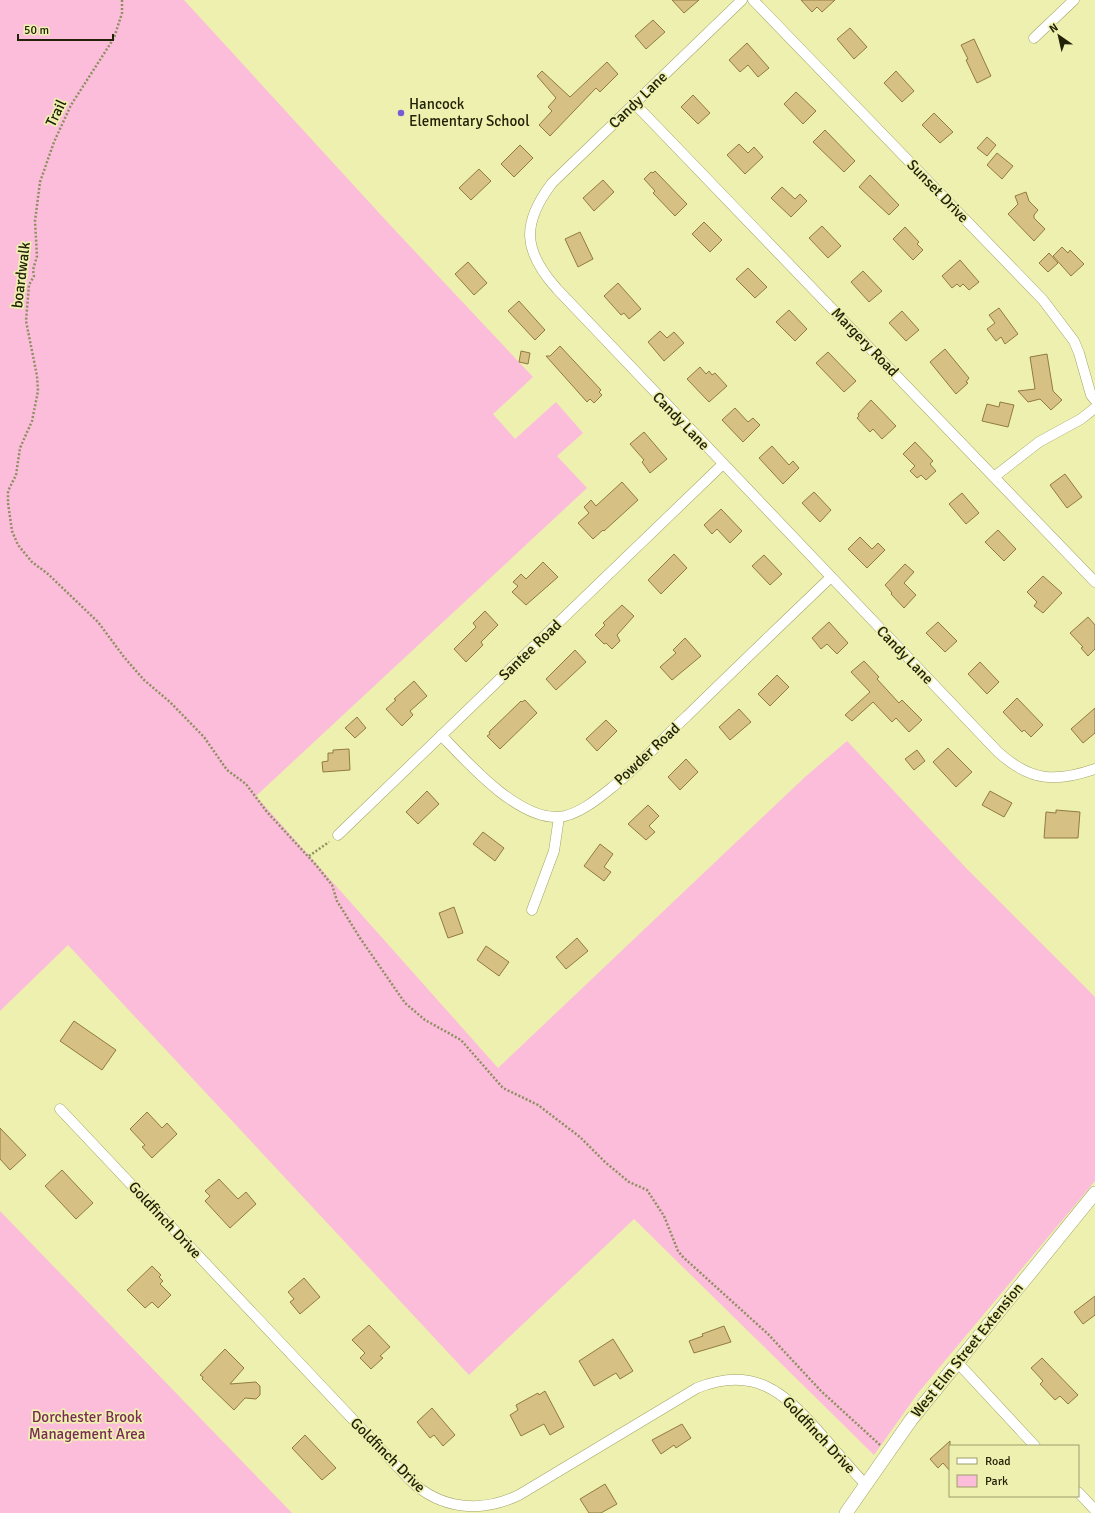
<svg xmlns="http://www.w3.org/2000/svg" width="1095" height="1513" font-family="Signika,sans-serif">
	<style>
		.green { fill: #fbbdda }
		.building { fill: #d7c083; stroke: #917b3f }
		.lines { fill: none; stroke-linecap: round; stroke-linejoin: round }
		.minor-casing { stroke: #a2a466; stroke-width: 11 }
		.tertiary-casing { stroke: #a2a466; stroke-width: 14 }
		.path { stroke: #8e8f60; stroke-width: 2.5; stroke-dasharray: 2 2; stroke-linecap: butt }
		.minor { stroke: #fff; stroke-width: 10 }
		.tertiary { stroke: #fff; stroke-width: 13 }
		.poi-dot { fill: #765bd5; stroke: #eef0af; stroke-width: 1.5 }
		.labels { text-anchor: middle; dominant-baseline: central; stroke-width: 3.5; stroke-linejoin: round; paint-order: stroke }
		.street-label { font-size: 15px; fill: #222208; stroke: #eef0af }
		.poi-label { font-size: 15px; fill: #222208; stroke: #eef0af; text-anchor: start }
		.park-label { font-size: 15px; fill: #7a2b56; stroke: #eef0af }
	</style>
	<rect width="100%" height="100%" fill="#eef0af"/>
	<path class="green" d="M0 0H184L391 226 533 377 493 414 515 439 556 402 583 433 557 456 587 488 256 796 498 1068 805 777 847 741 967 869 1095 997V1181L918 1393 874 1455 634 1219 469 1375 68 945 0 1011Z
		M0 1211 292 1513H0Z"/>
	<path class="building" d="M672 0H699L684 13Z
		M801 0H835L822 12 817 7 812 12Z
		M653 20 665 32 646 49 635 36Z
		M850 28 867 47 854 59 837 39Z
		M974 39 991 76 977 83 966 60 968 59 961 45Z
		M747 43 769 68 758 77 748 65 740 72 729 60Z
		M607 62 618 74 600 92 596 88 550 136 539 125 552 111 548 107 556 98 537 76 542 71 570 97Z
		M896 71 914 91 902 102 884 83Z
		M796 92 816 111 803 124 784 104Z
		M693 95 710 113 698 124 681 107Z
		M934 113 953 132 940 143 922 125Z
		M825 130 855 161 844 172 813 142Z
		M987 137 996 145 987 156 977 148Z
		M739 144 748 153 754 147 763 157 745 174 727 155Z
		M520 145 533 158 514 177 501 164Z
		M997 153 1013 166 1002 179 987 165Z
		M479 169 491 181 471 200 459 188Z
		M655 171 687 204 675 216 653 193 655 191 644 179 651 172 653 173Z
		M870 175 899 205 889 215 859 187Z
		M603 180 614 192 594 211 583 198Z
		M782 187 795 199 800 194 807 201 791 217 771 198Z
		M1026 192 1029 201 1038 210 1034 215V218L1045 229 1034 241 1008 214 1018 204 1015 196Z
		M704 222 722 240 710 252 692 234Z
		M822 226 841 246 828 258 809 238Z
		M905 227 919 242 917 244 923 250 913 260 893 239Z
		M580 232 593 259 578 267 565 239Z
		M1062 247 1068 253 1070 250 1084 264 1071 276 1053 256Z
		M1049 253 1058 263 1048 272 1039 263Z
		M960 260 979 282 969 290 963 284 960 287 957 284 952 288 942 276Z
		M468 262 487 283 474 295 455 274Z
		M748 268 767 287 755 298 736 279Z
		M863 271 882 291 869 302 851 282Z
		M618 283 641 309 629 319 624 313 621 315 604 296Z
		M519 301 545 330 535 340 508 311Z
		M999 308 1018 334 1005 344 1001 337 996 341 987 329 995 323 989 315Z
		M789 310 807 329 795 341 776 322Z
		M902 311 919 330 906 341 889 323Z
		M660 331 667 338 674 332 684 343 664 361 648 342Z
		M560 346 601 390 599 392 602 395 594 403 590 399 587 402 546 356H550Z
		M945 349 969 378 966 382 968 383 956 394 930 362Z
		M521 351 530 353 528 364 519 362Z
		M828 352 856 381 844 392 816 363Z
		M1047 354 1053 391 1062 400 1051 410 1040 399 1028 402 1018 391 1035 389 1030 357Z
		M700 367 706 374 709 371 712 375 715 373 727 386 709 402 687 379Z
		M871 400 896 426 882 439 873 429 870 432 857 418 859 416 858 414Z
		M1000 402 1014 405 1008 427 982 421 987 404 999 407Z
		M735 408 748 422 753 418 760 425 743 442 722 420Z
		M644 432 667 459 650 473 642 462 644 460 630 444Z
		M915 442 933 461 930 464 936 471 926 480 921 475 917 478 910 471 915 466 903 454Z
		M772 446 789 465 793 461 799 468 783 484 759 458Z
		M1065 474 1082 497 1067 508 1050 485Z
		M622 482 638 500 604 531 603 530 593 539 578 523 589 513 584 507 591 500 596 506Z
		M814 492 831 510 820 522 802 503Z
		M962 493 979 513 966 524 949 504Z
		M721 509 742 531 730 543 717 529 712 534 704 525Z
		M998 530 1016 549 1004 561 985 542Z
		M860 537 872 549 878 543 885 550 867 568 848 549Z
		M674 554 687 568 661 594 648 580Z
		M764 555 782 574 770 585 752 566Z
		M543 562 558 577 526 605 512 592 518 586 513 582 521 574 526 579Z
		M905 564 914 572 904 583 916 595 904 608 891 594 892 593 885 585Z
		M1043 576 1062 593 1043 613 1034 606 1037 602 1027 592Z
		M622 605 634 616 617 635 620 641 612 649 606 643 604 644 595 635 605 625 603 623Z
		M485 611 498 625 481 642 483 645 466 662 454 649 476 627 473 623Z
		M1088 617 1095 625V649L1088 656 1081 648 1083 647 1070 633Z
		M829 622 848 643 837 654 827 644 821 649 812 638Z
		M938 622 957 641 945 652 926 633Z
		M685 638 701 656 672 680 660 667 676 653 673 650Z
		M575 650 586 662 556 690 546 679Z
		M864 661 879 677 877 679 899 703 902 700 922 720 909 732 896 718 892 722 873 702 852 721 845 715 870 692 851 672Z
		M980 662 999 682 987 694 968 674Z
		M777 675 789 687 770 706 758 694Z
		M414 681 427 696 410 711 413 715 402 726 386 709 396 700 394 699Z
		M1017 698 1043 725 1031 737 1024 730 1022 732 1003 712Z
		M525 700 537 713 500 749 487 736 490 734 489 732 521 701 522 702Z
		M1095 708V733L1083 743 1071 729Z
		M739 709 751 722 730 740 719 727Z
		M357 717 366 728 355 738 345 728Z
		M606 720 617 731 597 751 586 739Z
		M948 748 972 772 956 787 933 762Z
		M349 749 350 770 323 772 322 762 328 761V753H333V750Z
		M917 750 925 761 914 770 905 759Z
		M686 759 698 772 680 790 668 777Z
		M427 791 439 804 418 824 406 812Z
		M990 791 1012 803 1004 817 982 805Z
		M648 805 659 816 649 826 655 832 646 840 628 824Z
		M1056 810 1080 812 1078 838H1044L1046 812 1056 813Z
		M483 832 504 848 495 861 473 844Z
		M600 844 613 854 604 867 611 872 604 881 584 866Z
		M454 907 463 933 448 938 439 913Z
		M577 938 588 951 566 969 556 957Z
		M486 946 509 962 499 976 477 960Z
		M74 1021 116 1050 102 1070 60 1041Z
		M147 1112 162 1128 167 1123 177 1134 152 1158 142 1147 145 1145 130 1129Z
		M0 1128 26 1155 10 1170 0 1159Z
		M62 1170 93 1203 76 1219 45 1186Z
		M219 1179 238 1199 246 1192 256 1204 230 1228 205 1201 210 1196 205 1191Z
		M152 1266 161 1275 159 1277 163 1281 160 1284 171 1295 158 1308 152 1302 145 1308 127 1290Z
		M304 1278 320 1297 300 1314 290 1302 294 1299 288 1292Z
		M1095 1296V1315L1083 1324 1074 1312Z
		M369 1325 390 1347 380 1356 383 1358 371 1369 360 1358 365 1353 352 1340Z
		M724 1326 731 1342 694 1353 689 1341 703 1336 702 1334Z
		M613 1339 633 1371 620 1379 616 1373 594 1386 579 1361Z
		M225 1349 244 1368 230 1384 256 1382 260 1386V1395L256 1399 245 1398 234 1410 202 1379 203 1377 200 1375Z
		M1042 1358 1078 1395 1068 1404 1060 1396 1055 1400 1040 1384 1043 1381 1031 1368Z
		M545 1391 564 1427 550 1435 544 1424 521 1436 510 1415 518 1410 516 1405 538 1393 539 1395Z
		M432 1408 455 1435 443 1446 434 1435 430 1438 417 1422Z
		M682 1424 691 1438 676 1448 674 1445 661 1454 652 1440Z
		M305 1435 336 1468 322 1480 292 1448Z
		M950 1441V1471L943 1463 938 1468 930 1459Z
		M605 1484 617 1504 601 1513H589L580 1499Z"/>
	<g class="lines">
		<g class="minor-casing">
			<path id="minor" d="M742 0 552 183C521 224 523 251 557 289L998 752C1030 781 1055 783 1095 769
				M753 0 1043 300 1074 341 1079 353 1091 395 1095 400
				M1034 38 1074 0
				M634 103 1095 582
				M994 477 1039 442 1081 419 1095 408
				M441 735C467 762 517 819 558 817 578 816 600 797 615 785 641 764 663 738 687 716 735 669 783 623 831 577
				M338 835 723 464
				M532 910 554 851 559 817
				M60 1109 410 1480C441 1510 482 1513 519 1495L697 1388C754 1365 784 1392 820 1433 835 1450 850 1468 866 1485
				M957 1362 1035 1446
				M1078 1492 1095 1510"/>
		</g>
		<g class="tertiary-casing">
			<path id="tertiary" d="M846 1513 911 1420 1095 1193"/>
		</g>
		<path class="path" d="M122 0V13L114 38 71 105 54 142 40 182 35 221 37 256 33 270 34 276 29 285 26 321 37 376 38 391 32 421 20 448 16 475 8 491V503L12 531 18 545 32 562 48 574 98 622 124 657 144 680 170 702 204 737 227 770 246 784 267 812 316 865 332 885 337 901 360 938 405 1003 425 1020 461 1040 503 1088 538 1105 580 1137 605 1162 629 1182 647 1190 664 1216 678 1251 683 1257 768 1334 821 1391 880 1445
			M309 856 329 842"/>
		<use href="#minor" class="minor"/>
		<use href="#tertiary" class="tertiary"/>
	</g>
	<circle class="poi-dot" cx="401" cy="113" r="4"/>
	<g class="labels">
		<g class="street-label">
			<text transform="translate(638 100) rotate(-44)">Candy Lane</text>
			<text transform="translate(56 113) rotate(-64)">Trail</text>
			<text transform="translate(938 191) rotate(46)">Sunset Drive</text>
			<text transform="translate(21 275) rotate(-83)">boardwalk</text>
			<text transform="translate(865 342) rotate(46)">Margery Road</text>
			<text transform="translate(681 421) rotate(46)">Candy Lane</text>
			<text transform="translate(530 650) rotate(-44)">Santee Road</text>
			<text transform="translate(905 655) rotate(46)">Candy Lane</text>
			<text transform="translate(647 754) rotate(-43)">Powder Road</text>
			<text transform="translate(165 1220) rotate(47)">Goldfinch Drive</text>
			<text transform="translate(967 1350) rotate(-51)">West Elm Street Extension</text>
			<text transform="translate(819 1435) rotate(47)">Goldfinch Drive</text>
			<text transform="translate(388 1455) rotate(45)">Goldfinch Drive</text>
		</g>
		<g class="poi-label">
			<text x="409" y="104">Hancock<tspan x="409" dy="17">Elementary School</tspan></text>
		</g>
		<g class="park-label">
			<text x="87" y="1417">Dorchester Brook<tspan x="87" dy="17">Management Area</tspan></text>
		</g>
	</g>
	<rect x="949" y="1445" width="130" height="52" fill="#eef0af" stroke="#9c9e6c"/>
	<rect x="957" y="1458" width="20" height="6" fill="#ffffff" stroke="#9c9e6c"/>
	<text x="985" y="1465" font-size="12" fill="#222208">Road</text>
	<rect x="957" y="1475" width="20" height="12" fill="#fbbdda" stroke="#9c9e6c"/>
	<text x="985" y="1485" font-size="12" fill="#222208">Park</text>
	<g transform="translate(1059 36) rotate(326)" stroke="#eef0af" stroke-width="3" paint-order="stroke">
	<path d="M0-3L7 15L0 10L-7 15Z" fill="#222208"/>
	<text y="-6" font-size="11" font-weight="bold" text-anchor="middle" fill="#222208">N</text>
	</g>
	<path d="M18 34v6h95v-6" fill="none" stroke="#222208" stroke-width="2"/>
	<text x="24" y="34" font-size="12" fill="#222208" stroke="#eef0af" stroke-width="3" paint-order="stroke">50 m</text>
</svg>
